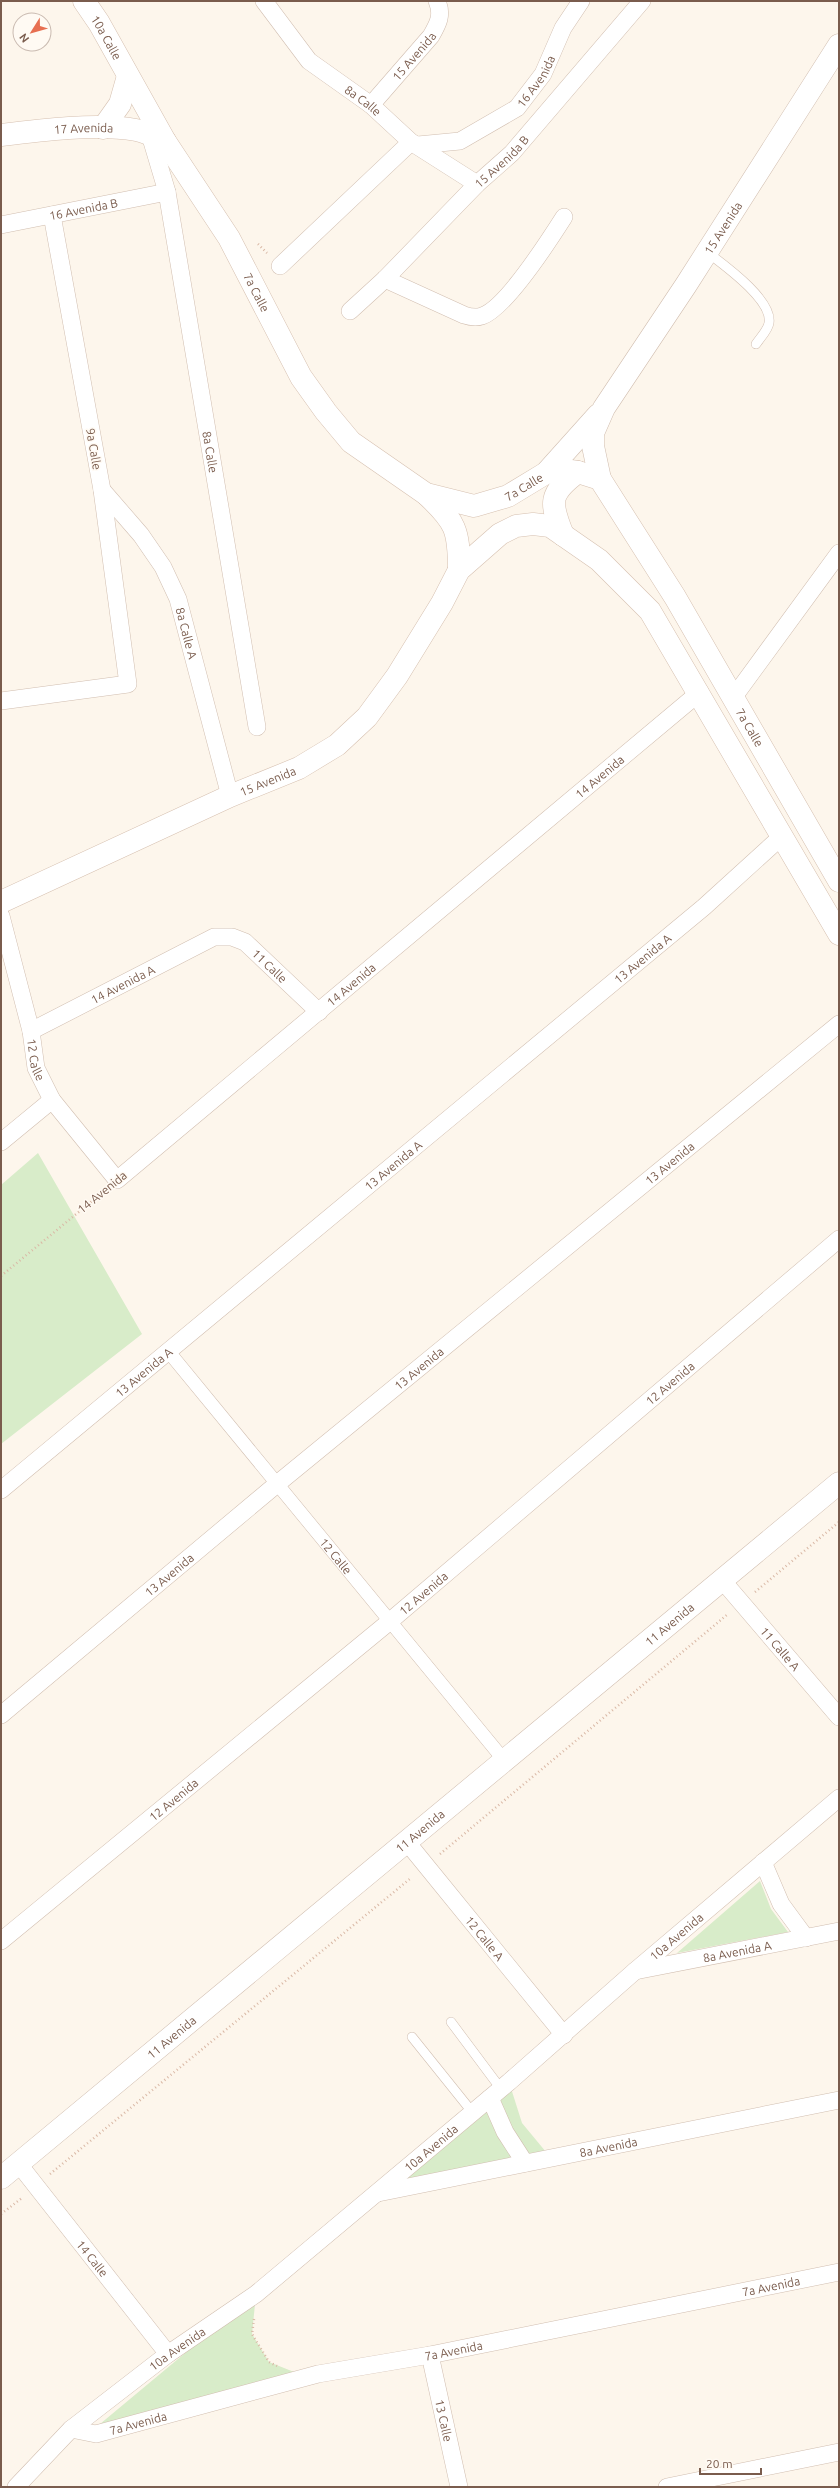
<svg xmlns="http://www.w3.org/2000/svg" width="840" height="2488" font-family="Ubuntu,sans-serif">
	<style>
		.green { fill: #d8ecc9 }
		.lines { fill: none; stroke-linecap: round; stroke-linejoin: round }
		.service-casing { stroke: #d1beb0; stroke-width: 10 }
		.pedestrian-casing { stroke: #d1beb0; stroke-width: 14 }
		.minor-casing { stroke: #d1beb0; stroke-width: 18 }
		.tertiary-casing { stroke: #d1beb0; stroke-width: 23 }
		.secondary-casing { stroke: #d6c0b0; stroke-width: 23 }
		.path { stroke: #d9b8a5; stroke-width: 2.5; stroke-dasharray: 1 3; stroke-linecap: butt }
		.service { stroke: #fff; stroke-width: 9 }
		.pedestrian { stroke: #fff; stroke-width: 13 }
		.minor { stroke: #fff; stroke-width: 17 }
		.tertiary { stroke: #fff; stroke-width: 22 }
		.secondary { stroke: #fff; stroke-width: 22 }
		.labels { text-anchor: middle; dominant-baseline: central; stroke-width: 3; stroke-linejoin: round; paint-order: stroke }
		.street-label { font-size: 12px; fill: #7a5c4d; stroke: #fffaf3 }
	</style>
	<rect width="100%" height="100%" fill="#fdf6ec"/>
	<path class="green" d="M38 1153 142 1334 1 1444V1185Z
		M760 1881 771 1909 788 1932 677 1953Z
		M509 2082 522 2123 551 2158 377 2193Z
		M256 2294 252 2334 269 2362 294 2372 94 2429Z"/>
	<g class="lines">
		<g class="service-casing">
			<path id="service" d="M707 252C724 265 773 300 769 323 768 330 760 338 756 344
				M451 2022 501 2089
				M412 2037 473 2113"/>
		</g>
		<g class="pedestrian-casing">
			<g id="pedestrian">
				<path id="s1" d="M168 1351 504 1760"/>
			</g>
		</g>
		<g class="minor-casing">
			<g id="minor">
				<path id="s2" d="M264 1 309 61 371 105 411 142 477 184"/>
				<path id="s3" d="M371 105 431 36C438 24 443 15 437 1"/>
				<path id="s4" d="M150 135 167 192 257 727"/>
				<path id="s5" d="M418 145 460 141 517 108 543 74 563 28 581 1"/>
				<path id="s6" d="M1 225 167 192"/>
				<path d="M280 266 411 142"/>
				<path d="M385 279 464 315C470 317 476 318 482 316 506 308 550 239 564 217"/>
				<path id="s7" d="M350 311 385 279 477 184 512 153 642 1"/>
				<path id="s8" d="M102 490 141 535 163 567 178 599 230 796"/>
				<path d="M733 698 839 553"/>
				<path d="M1 701 128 684 102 490 52 215"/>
				<path id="s9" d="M1 916 31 1031 36 1068 52 1100 117 1180 700 692"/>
				<path id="s10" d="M31 1031 214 937H232L245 942 319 1012"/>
				<path d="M1 1142 52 1100"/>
				<path id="s11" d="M1 1490 704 907 781 837"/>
				<path id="s12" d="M722 1580 839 1717"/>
				<path id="s13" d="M1 1715 277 1484 839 1024"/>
				<path id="s14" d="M406 1841 564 2035"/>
				<path d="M763 1862 781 1904 806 1938"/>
				<path id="s15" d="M1 1941 389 1622 839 1239"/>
				<path id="s16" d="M635 1971 839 1931"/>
				<path d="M490 2098 505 2132 525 2163"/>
				<path id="s17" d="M18 2163 168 2354"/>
				<path id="s18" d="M378 2193 839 2100"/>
				<path id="s19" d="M430 2355 459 2487"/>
				<path id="s20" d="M71 2429 96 2434 318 2374 430 2355 839 2272"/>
				<path id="s21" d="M16 2487 71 2429 168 2354 256 2294 509 2082 635 1971 839 1798"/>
				<path d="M667 2487 839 2452"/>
			</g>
		</g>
		<g class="tertiary-casing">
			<g id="tertiary">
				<path d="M546 473 598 415"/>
				<path id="s22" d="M600 479 593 446V433L604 408 686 285 839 45"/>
				<path id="s23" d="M1 2178 839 1483"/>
			</g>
		</g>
		<g class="secondary-casing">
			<g id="secondary">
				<path id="s24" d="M84 1 99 23 165 141 229 238 301 377 326 412 351 442 426 494 474 506 508 496 546 473 563 470 578 472 600 479 675 597 839 881"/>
				<path d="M103 128 120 104 128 76"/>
				<path id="s25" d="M1 135C41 130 97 123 136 130 146 132 156 137 165 141"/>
				<path d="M426 494C456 522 459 530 459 570"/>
				<path d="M563 535C550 503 548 494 578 472"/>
				<path id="s26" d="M1 902 230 796 299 768 337 745 367 717 397 676 442 603 459 570 500 534 516 526 533 524 550 526 599 560 650 611 839 934"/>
			</g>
		</g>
		<path class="path" d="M258 244 267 253
			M1 1276 103 1192
			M755 1592 839 1522
			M440 1854 728 1614
			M50 2174 411 1878
			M1 2214 22 2198
			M254 2319 252 2334 269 2362 277 2366"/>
		<use href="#service" class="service"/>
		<use href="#pedestrian" class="pedestrian"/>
		<use href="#minor" class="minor"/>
		<use href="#tertiary" class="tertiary"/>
		<use href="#secondary" class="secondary"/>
	</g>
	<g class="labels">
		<g class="street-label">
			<text stroke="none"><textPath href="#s24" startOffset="43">10a Calle</textPath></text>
			<text stroke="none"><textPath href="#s3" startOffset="65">15 Avenida</textPath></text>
			<text stroke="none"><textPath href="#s5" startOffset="141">16 Avenida</textPath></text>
			<text stroke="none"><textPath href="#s2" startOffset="142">8a Calle</textPath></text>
			<text stroke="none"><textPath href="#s25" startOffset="83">17 Avenida</textPath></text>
			<text stroke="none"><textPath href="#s7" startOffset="213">15 Avenida B</textPath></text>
			<text stroke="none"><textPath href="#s6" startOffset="84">16 Avenida B</textPath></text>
			<text stroke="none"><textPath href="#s22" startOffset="290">15 Avenida</textPath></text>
			<text stroke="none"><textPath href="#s24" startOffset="339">7a Calle</textPath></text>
			<text transform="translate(94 449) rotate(80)">9a Calle</text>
			<text stroke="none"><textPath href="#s4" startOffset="323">8a Calle</textPath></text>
			<text stroke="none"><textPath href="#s24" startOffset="711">7a Calle</textPath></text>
			<text stroke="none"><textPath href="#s8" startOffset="169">8a Calle A</textPath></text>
			<text stroke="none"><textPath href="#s24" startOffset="1083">7a Calle</textPath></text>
			<text stroke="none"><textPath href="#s9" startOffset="924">14 Avenida</textPath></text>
			<text stroke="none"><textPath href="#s26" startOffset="293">15 Avenida</textPath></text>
			<text stroke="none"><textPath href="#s11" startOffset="833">13 Avenida A</textPath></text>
			<text stroke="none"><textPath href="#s10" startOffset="272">11 Calle</textPath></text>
			<text stroke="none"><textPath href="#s10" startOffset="103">14 Avenida A</textPath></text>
			<text stroke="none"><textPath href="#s9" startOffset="600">14 Avenida</textPath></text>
			<text stroke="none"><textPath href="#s9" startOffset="148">12 Calle</textPath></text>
			<text stroke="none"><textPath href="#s13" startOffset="867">13 Avenida</textPath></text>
			<text stroke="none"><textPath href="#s11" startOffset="509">13 Avenida A</textPath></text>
			<text transform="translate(102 1192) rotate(-39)">14 Avenida</text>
			<text stroke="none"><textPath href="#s13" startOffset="543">13 Avenida</textPath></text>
			<text stroke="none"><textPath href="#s11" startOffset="185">13 Avenida A</textPath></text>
			<text stroke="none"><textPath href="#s15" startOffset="871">12 Avenida</textPath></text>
			<text stroke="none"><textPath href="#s1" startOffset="265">12 Calle</textPath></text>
			<text stroke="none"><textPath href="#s13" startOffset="219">13 Avenida</textPath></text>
			<text stroke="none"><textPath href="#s15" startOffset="547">12 Avenida</textPath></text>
			<text stroke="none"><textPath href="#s23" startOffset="868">11 Avenida</textPath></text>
			<text stroke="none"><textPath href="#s12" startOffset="90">11 Calle A</textPath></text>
			<text stroke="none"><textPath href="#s15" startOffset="223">12 Avenida</textPath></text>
			<text stroke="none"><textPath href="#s23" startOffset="544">11 Avenida</textPath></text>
			<text stroke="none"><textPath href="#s21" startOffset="861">10a Avenida</textPath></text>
			<text stroke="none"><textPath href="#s14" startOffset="125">12 Calle A</textPath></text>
			<text stroke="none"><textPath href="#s16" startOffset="104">8a Avenida A</textPath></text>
			<text stroke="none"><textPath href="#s23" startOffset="221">11 Avenida</textPath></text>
			<text stroke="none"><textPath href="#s18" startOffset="235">8a Avenida</textPath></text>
			<text stroke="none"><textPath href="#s21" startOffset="537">10a Avenida</textPath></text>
			<text stroke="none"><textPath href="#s17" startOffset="121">14 Calle</textPath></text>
			<text stroke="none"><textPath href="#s20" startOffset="717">7a Avenida</textPath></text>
			<text stroke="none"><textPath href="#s21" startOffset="213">10a Avenida</textPath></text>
			<text stroke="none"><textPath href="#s20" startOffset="393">7a Avenida</textPath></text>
			<text stroke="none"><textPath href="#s19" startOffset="67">13 Calle</textPath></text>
			<text stroke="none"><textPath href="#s20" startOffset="69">7a Avenida</textPath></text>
		</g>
	</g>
	<rect width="840" height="2488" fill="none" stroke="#7a5c4d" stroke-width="4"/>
	<g transform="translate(32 32) rotate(233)"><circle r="19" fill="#fffaf3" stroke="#cabbb1"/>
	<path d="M0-3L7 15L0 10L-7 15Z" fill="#e76f51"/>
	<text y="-6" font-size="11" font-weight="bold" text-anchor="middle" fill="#7a5c4d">N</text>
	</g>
	<path d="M700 2468v6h61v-6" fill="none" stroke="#7a5c4d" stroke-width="2"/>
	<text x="706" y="2468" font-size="12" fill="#7a5c4d" stroke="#fffaf3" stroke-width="3" paint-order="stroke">20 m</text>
</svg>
